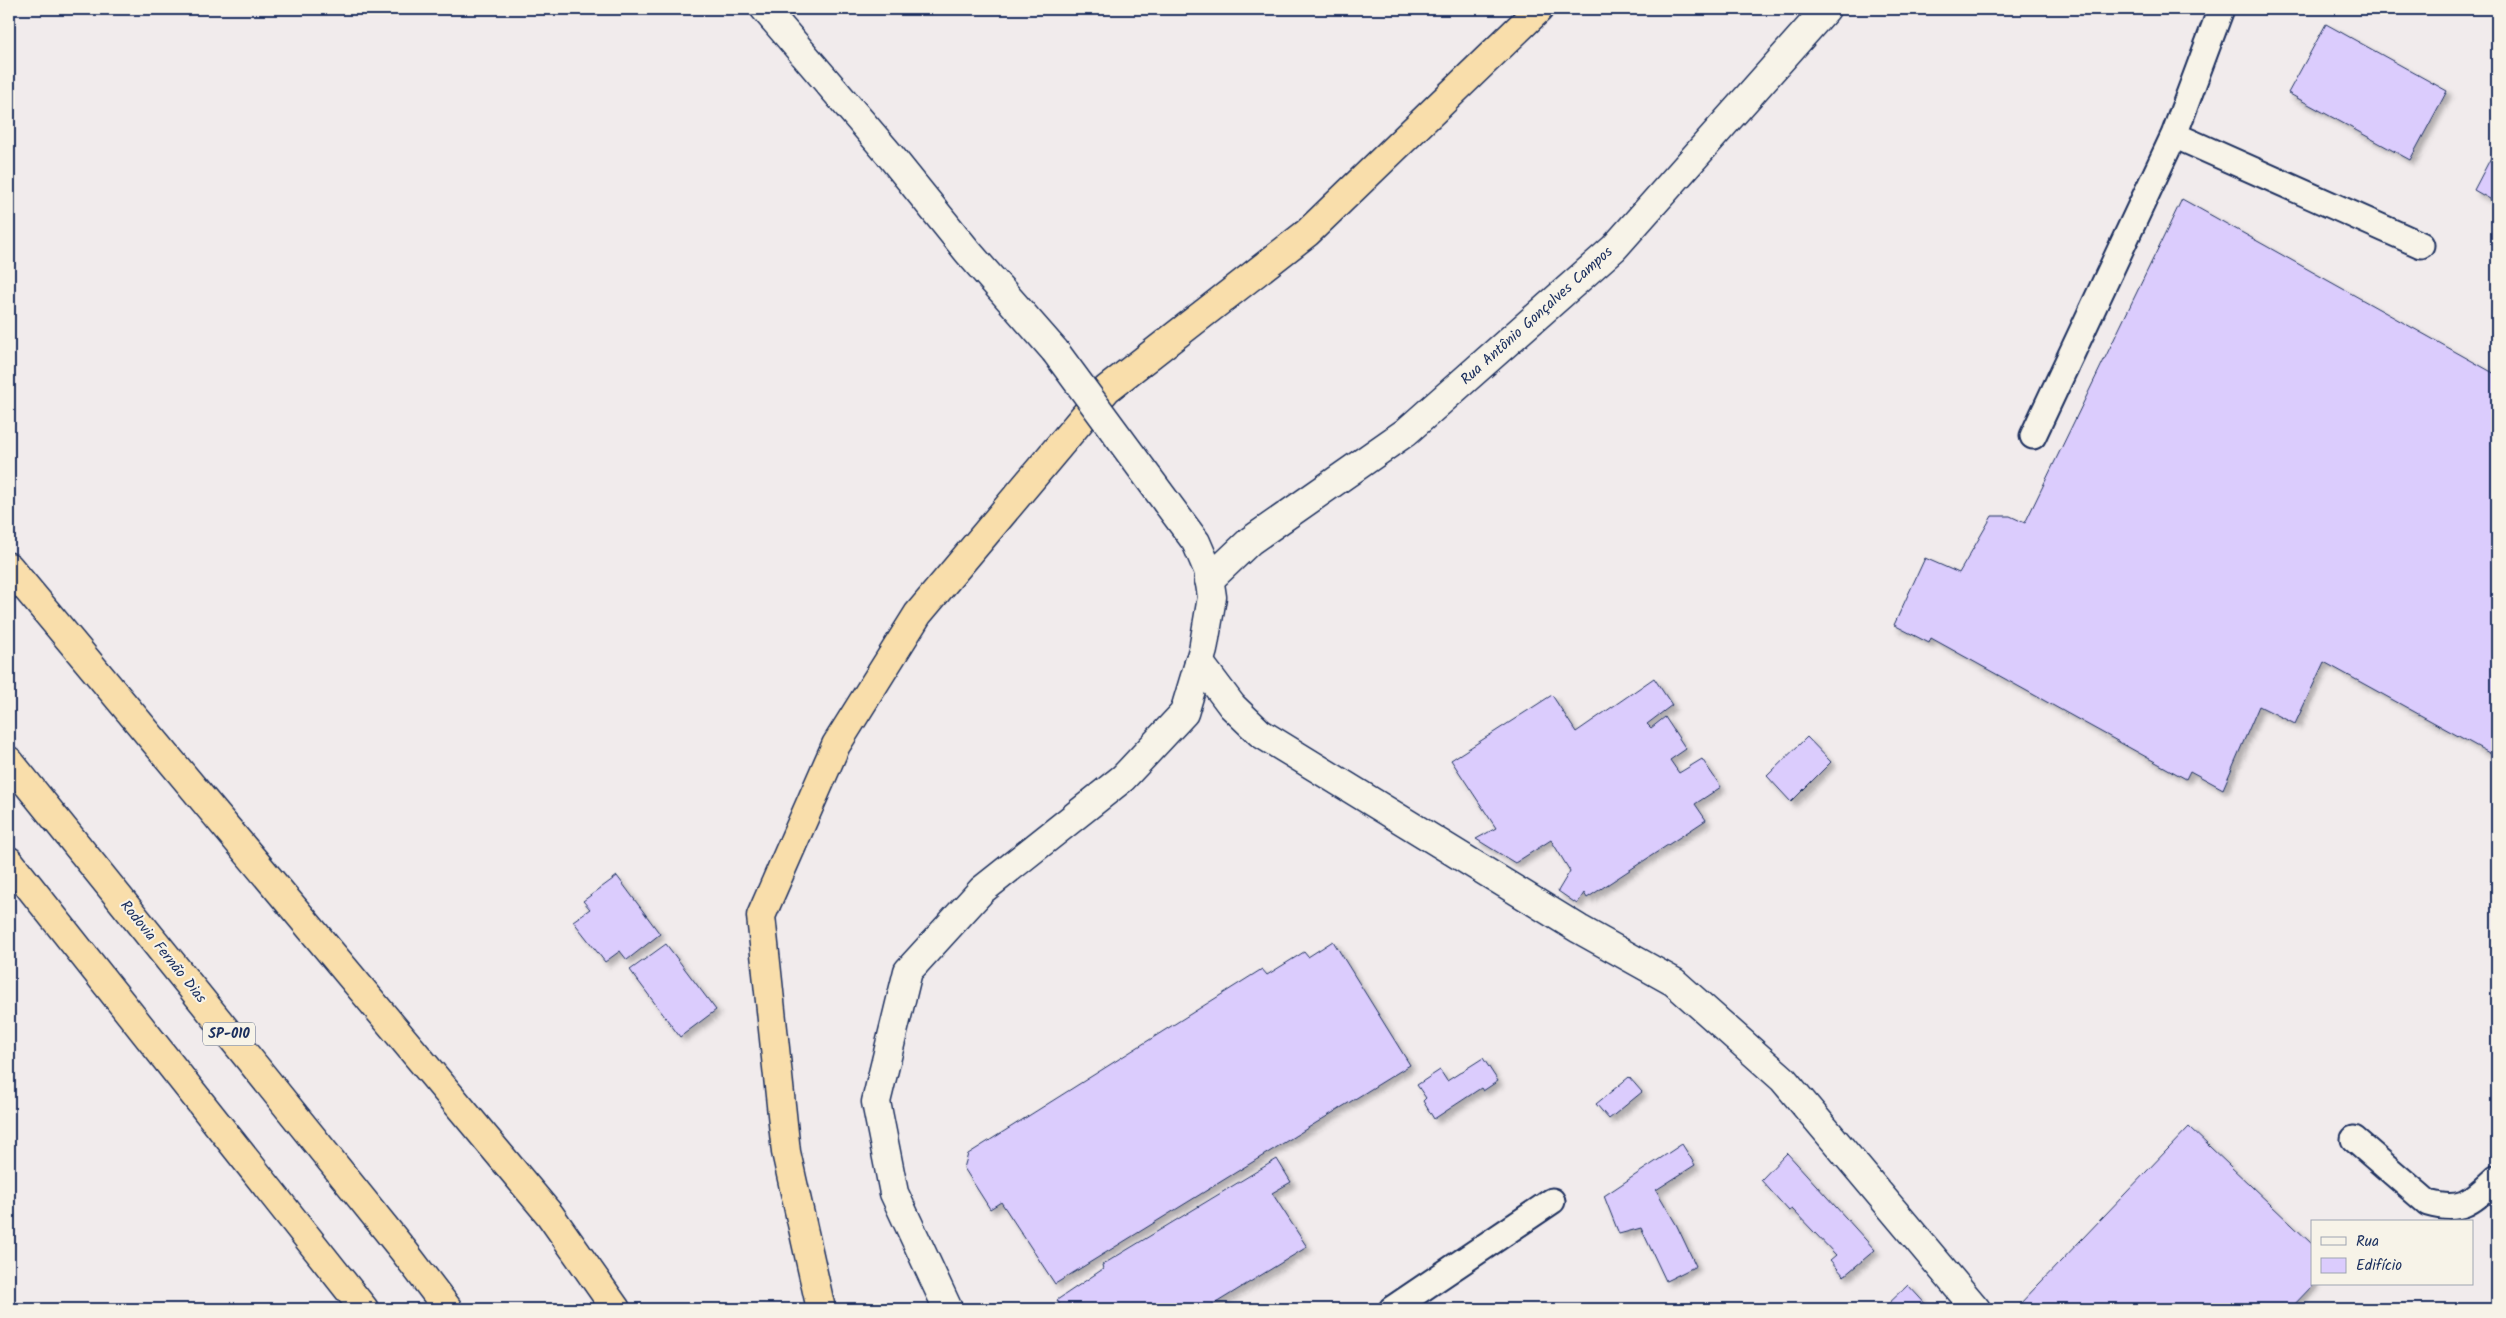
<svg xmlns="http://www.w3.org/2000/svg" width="2506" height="1318" font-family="Kalam,sans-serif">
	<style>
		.building { fill: #dbccfd; stroke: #1b2f5e; filter: url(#shadow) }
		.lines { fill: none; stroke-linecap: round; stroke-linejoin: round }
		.lane-casing { stroke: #1b2f5e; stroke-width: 29 }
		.street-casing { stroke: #1b2f5e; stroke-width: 31 }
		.secondary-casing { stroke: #1b2f5e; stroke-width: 31 }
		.highway-casing { stroke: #1b2f5e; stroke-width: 31 }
		.lane { stroke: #f7f3e8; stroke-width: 25 }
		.street { stroke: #f7f3e8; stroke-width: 28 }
		.secondary { stroke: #f7f3e8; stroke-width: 28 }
		.highway { stroke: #f9deab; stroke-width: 28 }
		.secondary-bridge-casing { stroke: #1b2f5e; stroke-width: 31; stroke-linecap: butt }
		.secondary-bridge { stroke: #f7f3e8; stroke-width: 28 }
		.labels { text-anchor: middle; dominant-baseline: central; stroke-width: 4; stroke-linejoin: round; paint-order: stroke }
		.shield { fill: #f7f3e8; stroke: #5d6a87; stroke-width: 1 }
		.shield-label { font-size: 14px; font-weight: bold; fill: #1b2f5e }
		.street-label { font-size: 15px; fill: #1b2f5e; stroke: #f7f3e8 }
	</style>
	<defs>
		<filter id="shadow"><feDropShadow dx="4.5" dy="4.5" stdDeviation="2.5" flood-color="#0004"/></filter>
	</defs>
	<rect width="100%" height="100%" fill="#f1ebec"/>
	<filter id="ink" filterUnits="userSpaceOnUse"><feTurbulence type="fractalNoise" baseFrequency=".02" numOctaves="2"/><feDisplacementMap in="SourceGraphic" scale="10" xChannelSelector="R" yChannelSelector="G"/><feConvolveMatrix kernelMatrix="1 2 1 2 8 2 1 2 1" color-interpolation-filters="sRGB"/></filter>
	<g filter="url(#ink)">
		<path class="building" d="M2326 24 2447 91 2410 160 2288 93Z
			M2497 146V203L2474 190Z
			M2182 199 2497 375V741L2491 754 2324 662 2295 724 2259 706 2223 789 2190 771 2186 779 1931 638 1929 643 1894 625 1925 558 1959 573 1992 516H2010L2025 523Z
			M1654 678 1672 705 1647 724 1651 728 1665 717 1686 749 1670 760 1679 773 1702 759 1721 787 1695 804 1706 820 1587 898 1584 893 1577 904 1558 891 1570 871 1551 840 1515 863 1476 839 1496 828 1451 760 1552 695 1576 732Z
			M1807 737 1831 762 1791 802 1767 776Z
			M617 876 660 934 627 960 620 951 605 962 573 921 590 909 583 901Z
			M1333 941 1410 1065 1055 1284 1001 1202 990 1209 964 1168 968 1154 1262 969 1267 975 1304 952 1308 957Z
			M666 944 716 1010 680 1037 630 970Z
			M1483 1058 1498 1081 1483 1091 1481 1088 1434 1119 1423 1101 1426 1098 1417 1085 1440 1070 1447 1081Z
			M1629 1077 1642 1092 1609 1119 1596 1104Z
			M2189 1127 2312 1244 2314 1284 2290 1309H2020L2017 1307Z
			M1682 1144 1695 1165 1656 1190 1677 1226 1696 1266 1666 1281 1641 1228 1619 1234 1604 1196Z
			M1787 1153 1875 1250 1844 1276 1830 1260 1836 1255 1792 1209 1789 1211 1761 1180Z
			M1277 1159 1291 1182 1272 1193 1307 1247 1206 1309H1063L1057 1300 1103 1269 1102 1265Z
			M1908 1285 1930 1309 1884 1308Z"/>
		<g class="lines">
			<g class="lane-casing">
				<path id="lane" d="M2174 135 2421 245
					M2033 436 2174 135 2221 9
					M2354 1139 2428 1203C2463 1213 2472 1201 2497 1178
					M1392 1309 1552 1201"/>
			</g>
			<g class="street-casing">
				<path id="street" d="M1209 580 1250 541 1406 432 1614 248 1826 9
					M1199 662 1232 706 1260 733 1579 929 1674 982 1783 1079 1976 1309"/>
			</g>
			<g class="secondary-casing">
				<path id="secondary" d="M765 9 889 154 968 252 1055 351
					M948 1309 894 1193 876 1102 908 971 982 890 1123 778 1184 713 1203 650 1212 597 1208 570 1196 542 1167 503"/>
			</g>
			<g class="highway-casing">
				<path id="highway" d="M9 567 550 1215 616 1309
					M9 761 403 1250 448 1309
					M9 861 364 1309
					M821 1309 786 1152 761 916 836 745 918 614 1107 389 1307 233 1539 9"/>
			</g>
			<use href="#lane" class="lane"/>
			<use href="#street" class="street"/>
			<use href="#secondary" class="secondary"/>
			<use href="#highway" class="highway"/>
			<g class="secondary-bridge-casing">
				<path id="secondary-bridge" d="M1055 351 1167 503"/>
			</g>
			<use href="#secondary-bridge" class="secondary-bridge"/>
		</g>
	</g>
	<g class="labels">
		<rect class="shield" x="203" y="1022.5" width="52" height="23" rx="4"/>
		<g class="shield-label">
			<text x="229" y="1034">SP-010</text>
		</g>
		<g class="street-label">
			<text transform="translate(1537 316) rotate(-42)">Rua Antônio Gonçalves Campos</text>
			<text transform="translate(163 952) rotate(51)">Rodovia Fernão Dias</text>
		</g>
	</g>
	<rect width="2506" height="1318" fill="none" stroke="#f7f3e8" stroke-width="30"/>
	<rect x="15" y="15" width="2476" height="1288" fill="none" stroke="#1b2f5e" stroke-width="2" filter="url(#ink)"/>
	<rect x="2311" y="1220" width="162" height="65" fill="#f7f3e8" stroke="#9fa5b1"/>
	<rect x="2321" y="1237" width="25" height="8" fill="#f7f3e8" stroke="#9fa5b1"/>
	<text x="2356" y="1246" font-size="15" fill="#1b2f5e">Rua</text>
	<rect x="2321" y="1258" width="25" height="15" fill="#dbccfd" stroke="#9fa5b1"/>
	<text x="2356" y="1270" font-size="15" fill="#1b2f5e">Edifício</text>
</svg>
